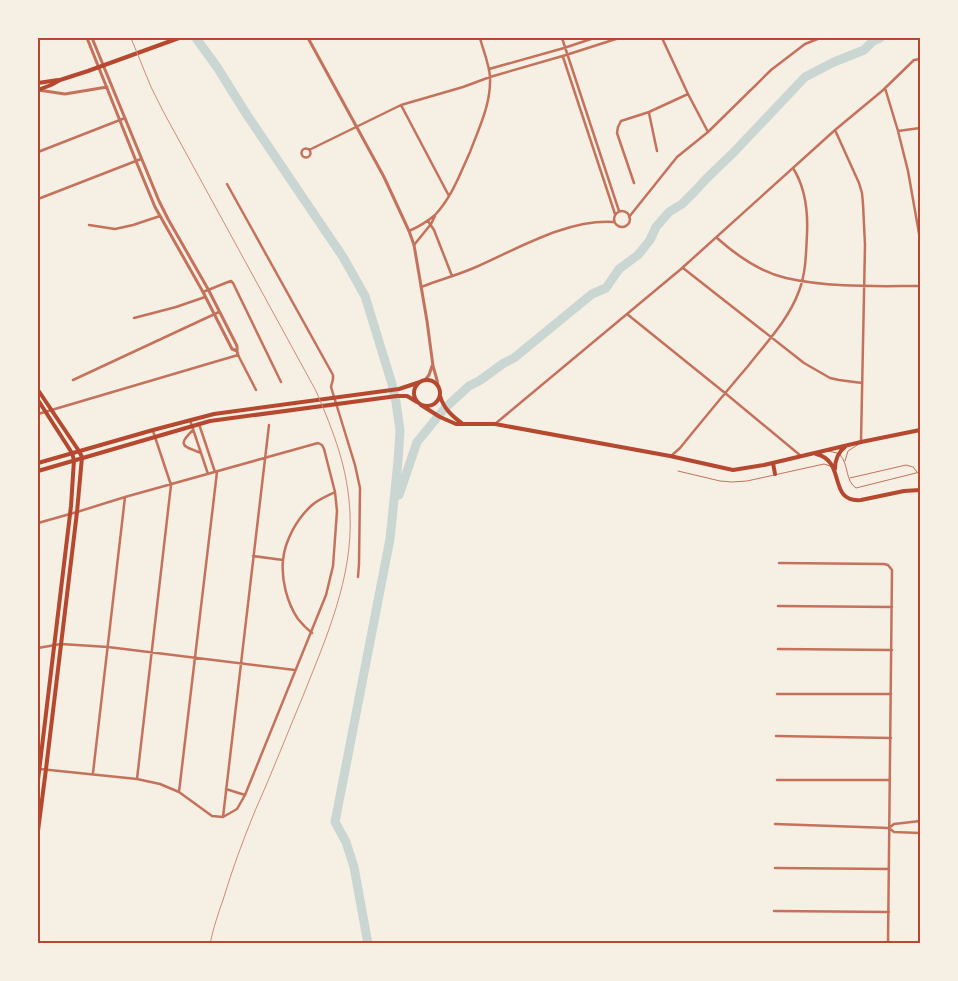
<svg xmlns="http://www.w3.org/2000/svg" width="958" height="981" font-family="'Fira Sans',sans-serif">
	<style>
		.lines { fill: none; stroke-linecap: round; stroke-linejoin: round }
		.river { stroke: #c9d6d2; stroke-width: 9 }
		.service { stroke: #c5725c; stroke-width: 1 }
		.minor { stroke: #c5725c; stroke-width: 2.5 }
		.tertiary { stroke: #c5725c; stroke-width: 3 }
		.secondary { stroke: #b5482f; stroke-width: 4 }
		.primary { stroke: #b5482f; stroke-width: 4 }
		.rail { stroke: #cf8b77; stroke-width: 1 }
		.neatline { fill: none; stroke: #b5482f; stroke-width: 2 }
	</style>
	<rect width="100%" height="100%" fill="#f6efe4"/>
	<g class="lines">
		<path class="river" d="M196 38 217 67 247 115 343 257 365 296 392 384 396 402 400 431 398 461 390 539 335 822 346 842 354 867 368 944
			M399 495 417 442 445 408 469 386 479 381 504 363 514 358 592 294 606 288 619 269 638 255 650 240 656 227 669 212 682 204 695 191 706 179 734 152 805 77 834 62 864 50 873 41 880 38"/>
		<path class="service" d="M828 451 837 453
			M840 455C849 464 845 481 856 488L920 472
			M845 461 848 451 859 444
			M678 471 720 481 732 482 747 481 824 464 830 466
			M850 478 906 465 913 467 917 472"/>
		<path class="minor" d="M562 38 619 211
			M662 38 688 94 708 132
			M563 57 615 214
			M489 69 564 48 594 38
			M885 88 898 131 908 171 920 239
			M401 105 449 196
			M649 113 657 151
			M835 130 859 183 862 193 863 204 865 245 861 442
			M898 131 920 128
			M301.5 153a4.5 4.5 0 1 1 9 0a4.5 4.5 0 1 1-9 0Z
			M309 150 401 105 463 87 490 77 566 55 619 38
			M38 152 125 118
			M634 183 617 133 618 127 621 121 649 112 688 94
			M227 184 333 375V379L331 387 355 465 360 488 359 564 358 577
			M38 199 141 159
			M614 219a8 8 0 1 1 16 0a8 8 0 1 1-16 0Z
			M629 217 677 157 708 132 771 70 805 44 820 38
			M428 221 434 230 452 276
			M89 225 115 229 133 225 160 216
			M409 231C418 227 427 222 435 215 452 197 460 174 470 152 479 128 491 104 490 78 490 66 483 50 480 38
			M717 238C736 255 760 272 786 278 830 288 876 286 920 286
			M414 245 431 224 435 216
			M683 268 804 363 830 378 839 380 862 383
			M421 287C439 280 458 275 476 267 519 248 567 219 614 222
			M203 292 228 282 231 281 233 283 281 382
			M627 314 725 393 801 456
			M134 318 176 307 205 297
			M73 380 219 312
			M38 414 238 355 256 390
			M190 420 208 474
			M199 424 215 472
			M495 424 681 269 835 130 882 91 914 60 920 59
			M193 430C176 446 184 446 201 453
			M671 456 680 448C702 421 725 393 748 366 766 343 789 319 799 291 806 273 806 253 807 234 808 213 805 187 793 168
			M38 523 77 512 125 497 318 443 322 445 324 449 335 492 337 511 333 566 326 595 245 795 237 809 223 817 212 816 179 792 160 784 137 779 40 769
			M253 556 283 560
			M779 563 884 564 888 565 892 570 888 944
			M778 606 892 607
			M312 633C307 629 302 624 298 619 287 603 281 579 283 560 285 540 297 519 311 506 317 500 327 496 335 492
			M38 648 61 644 108 647 295 670
			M778 649 892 650
			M777 694H891
			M776 736 891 738
			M93 773 125 497
			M137 779 171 485 153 431
			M777 780H890
			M226 789 245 795
			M179 792 217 472
			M223 817 269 425
			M775 824 889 828 894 832 920 833
			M889 828 894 824 920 821
			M775 868 889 869
			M774 911 889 912"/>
		<path class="tertiary" d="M87 38 136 161 155 207 203 292 232 349 237 351
			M92 38 159 201 168 219 208 289 237 346V351L238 355
			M308 38 384 177 409 231 414 245 427 321 433 366 437 380 438 386
			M38 90 65 94 107 87
			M425 380 429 375 432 366"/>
		<path class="secondary" d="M38 390 79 451 82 457 77 512 46 769 38 831
			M38 400 72 453 74 460 71 506 38 780"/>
		<path class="primary" d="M38 83 58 80
			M38 90 51 85 60 80 88 71 179 38
			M414 393a13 13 0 1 1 26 0a13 13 0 1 1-26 0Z
			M440 396C444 409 452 416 463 424
			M421 405 440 417 456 424H495L670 456 733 470 764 465 861 442 920 430
			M816 454C847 461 827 503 861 500L904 491 920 490
			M38 463 153 430 214 414 399 389 420 382
			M773 463 775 474
			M835 469C835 460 837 453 845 447
			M38 471 210 421 397 396H407L417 402"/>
		<path class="rail" d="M131 38 151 87 163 111 316 391C334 433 348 468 350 514 353 578 326 638 303 696 287 734 272 773 255 811 243 840 232 870 223 900 218 914 213 929 210 944"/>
	</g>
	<rect width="958" height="981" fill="none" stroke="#f6efe4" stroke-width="78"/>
	<rect x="39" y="39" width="880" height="903" class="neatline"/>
</svg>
